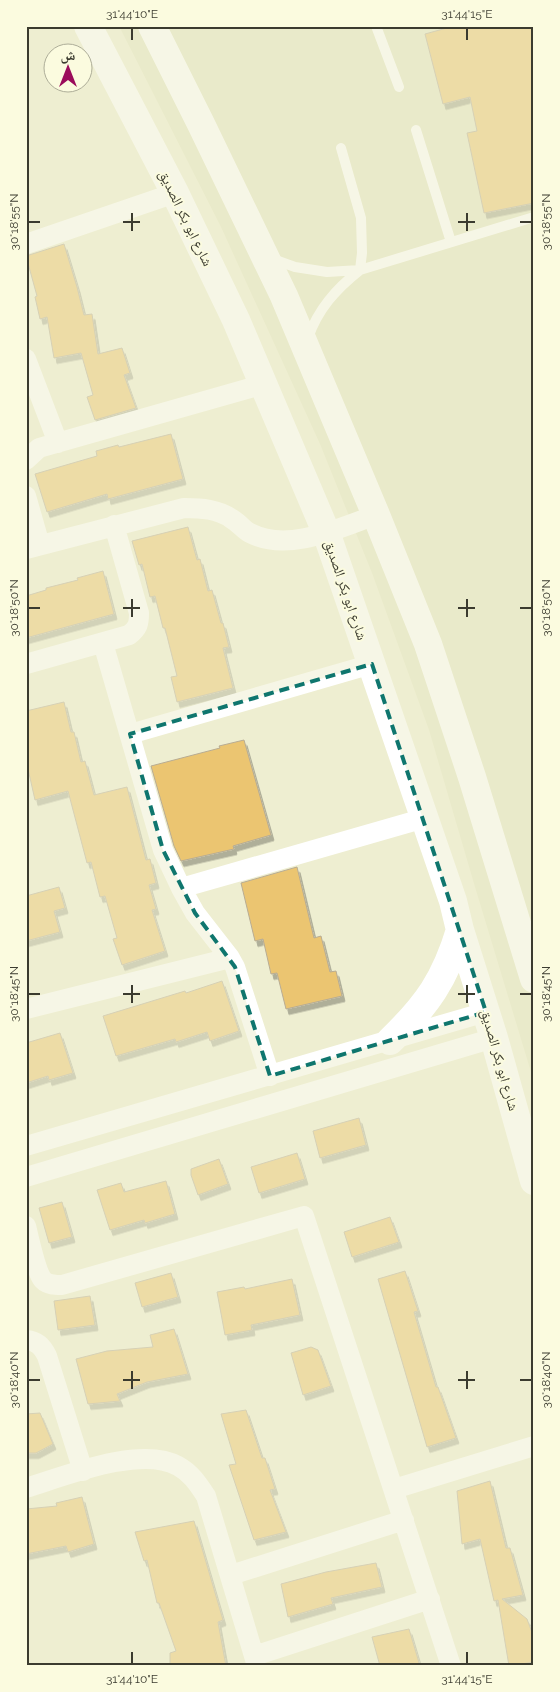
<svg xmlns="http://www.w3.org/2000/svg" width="560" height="1692" font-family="Raleway,'Noto Naskh Arabic',sans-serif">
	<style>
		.built { fill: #e3e4c0 }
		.building { fill: #ebc571; stroke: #b8ac93; filter: url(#shadow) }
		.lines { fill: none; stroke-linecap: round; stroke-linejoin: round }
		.lane { stroke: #fff; stroke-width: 10 }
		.street { stroke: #fff; stroke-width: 20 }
		.secondary { stroke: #fff; stroke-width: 28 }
		.marked { fill: none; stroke: #0f766e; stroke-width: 4; stroke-dasharray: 10 6; stroke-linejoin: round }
		.ticks { fill: none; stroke: #3b3b2f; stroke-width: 2 }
		.labels { text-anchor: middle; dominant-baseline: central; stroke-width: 4; stroke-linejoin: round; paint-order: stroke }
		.street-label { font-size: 14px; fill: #3b3b2f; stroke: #fbfbdf }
		.neatline { fill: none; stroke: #3b3b2f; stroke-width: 2 }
		.ticks-label { font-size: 12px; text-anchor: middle; fill: #3b3b2f }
	</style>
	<defs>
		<filter id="shadow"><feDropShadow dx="3" dy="5.5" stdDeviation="0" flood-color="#0004"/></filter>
	</defs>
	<rect width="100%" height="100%" fill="#eeeed1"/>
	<path class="built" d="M119 26H534V1082L475 887 429 730 372 573 320 444 221 227Z"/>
	<path class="building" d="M454 26H534V203L484 213 467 133 477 131 470 97 443 104 425 34Z
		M64 244 77 287 84 315 92 314 98 354 122 348 130 373 124 375 136 408 95 420 87 397 93 395 81 353 54 358 47 317 40 319 35 297 37 296 26 256Z
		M171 434 183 479 108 499 107 494 47 512 35 474 97 456 96 451 118 445 119 447Z
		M188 527 197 560 200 559 208 591 212 590 221 623H223L229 647 223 648 233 688 177 702 171 677 177 676 165 628H163L155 596 150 597 142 564 139 565 132 541Z
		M103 571 114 614 26 638V596L46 590V588L78 580 77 578Z
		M64 702 71 732H74L81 762 85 761 94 795 127 787 146 860 150 859 156 883 149 885 156 909 152 910 165 951 122 965 113 939 117 938 105 896 100 897 91 862 87 863 68 791 35 800 28 769 26 770V711Z
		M244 740 271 835 233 846 234 849 181 861 174 846 151 766 220 748 219 746Z
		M297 867 314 938 321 936 330 972 336 971 342 996 286 1009 277 973 271 974 263 939 255 941 241 883Z
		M59 887 65 908 54 911 60 932 26 941V896Z
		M222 981 239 1031 210 1041 207 1032 176 1042 175 1039 116 1056 103 1016 185 991 186 993Z
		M60 1033 73 1073 49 1080 48 1076 26 1083V1043Z
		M359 1118 366 1145 320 1158 313 1131Z
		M297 1153 305 1179 259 1193 251 1167Z
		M219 1159 228 1184 198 1195 191 1175V1169Z
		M166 1181 175 1214 145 1223 144 1220 110 1230 97 1190 121 1183 124 1192Z
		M62 1202 72 1237 49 1243 39 1208Z
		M390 1217 399 1242 352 1257 344 1232Z
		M405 1271 418 1311 414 1312 436 1387H438L456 1438 427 1447 378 1279Z
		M171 1273 178 1297 142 1307 135 1283Z
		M292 1279 300 1315 251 1325 252 1330 225 1335 217 1292 244 1287 245 1289Z
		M90 1296 95 1325 58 1330 54 1301Z
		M174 1329 188 1374 147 1382 117 1394 120 1401 88 1404 76 1359 107 1351 153 1347 150 1335Z
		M311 1347 318 1350 331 1386 303 1395 291 1353Z
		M246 1410 262 1458H265L275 1489 270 1490 286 1532 254 1540 229 1465 236 1464 221 1414Z
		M40 1413 53 1444 36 1453H26V1414Z
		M490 1481 506 1548H510L523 1595 502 1599 527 1619 534 1638V1662L509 1666 498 1600 494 1601 480 1539 462 1544 457 1491Z
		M82 1497 94 1544 68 1552 66 1546 26 1554V1509L57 1506 56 1503Z
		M194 1521 223 1620 218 1622 226 1666H170V1653L176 1651 159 1603H157L147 1560 144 1561 135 1532Z
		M376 1563 382 1587 331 1598 333 1604 288 1617 281 1584 326 1572Z
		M409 1629 420 1666H380L372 1637Z"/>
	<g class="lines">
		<path class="lane" d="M376 26 399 87
			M416 130 451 242
			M270 258 295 267 327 272 360 270 534 217
			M308 338C318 309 336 289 360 270L362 253 361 218 341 148"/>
		<path class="street" d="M26 244 175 193
			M26 359 58 443
			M26 460 39 448 264 384
			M26 496 40 545
			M26 549 184 508C201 508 218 509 232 519 239 523 244 530 250 533 288 553 339 528 376 515
			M103 643 163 850 181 888 195 913 230 958 235 967 270 1076
			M26 664 129 635C138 628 139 624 139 613L114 525
			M130 734 372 664
			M181 888 425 818
			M26 1009 230 958
			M26 1146 486 1012
			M26 1177 494 1038
			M26 1226C29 1238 36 1272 43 1280 48 1285 55 1285 62 1285L304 1216 451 1666
			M26 1340C37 1341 42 1346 47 1356L83 1471
			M26 1488C65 1476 141 1445 178 1466 191 1473 198 1484 206 1496L257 1666
			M394 1489 534 1446
			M231 1575 404 1520
			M254 1656 430 1599"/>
		<path class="secondary" d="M88 26 175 193 236 320 326 532 453 901 460 930 494 1038 534 1181
			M152 26 201 124 284 296 376 515 428 644 472 777 534 979
			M390 1041C427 1005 445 980 460 930"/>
	</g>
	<path d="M0 0H560V1692H0ZM372 664 486 1012 270 1076 235 967 195 913 163 850 130 734Z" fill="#eeeed1" fill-opacity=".55" fill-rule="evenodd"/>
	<path class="marked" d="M372 664 486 1012 270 1076 235 967 195 913 163 850 130 734Z"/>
	<path class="ticks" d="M132 28V40M467 28V40M132 213V231M467 213V231M28 222H40M123 222H140M458 222H475M520 222H532M132 599V617M467 599V617M28 608H40M123 608H140M458 608H475M520 608H532M132 985V1003M467 985V1003M28 994H40M123 994H140M458 994H475M520 994H532M132 1371V1389M467 1371V1389M28 1380H40M123 1380H140M458 1380H475M520 1380H532M132 1652V1664M467 1652V1664"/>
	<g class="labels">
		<g class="street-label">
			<text transform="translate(186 218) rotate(64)">شارع ابو بكر الصديق</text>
			<text transform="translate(346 590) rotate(71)">شارع ابو بكر الصديق</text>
			<text transform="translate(500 1060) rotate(74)">شارع ابو بكر الصديق</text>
		</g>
	</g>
	<rect width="560" height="1692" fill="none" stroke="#fbfbdf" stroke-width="55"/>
	<g transform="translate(68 68)"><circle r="24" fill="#fbfbdf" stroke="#aeae99"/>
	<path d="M0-4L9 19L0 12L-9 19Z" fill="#9b0c5b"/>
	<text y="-8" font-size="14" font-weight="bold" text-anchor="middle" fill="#3b3b2f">ش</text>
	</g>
	<rect x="28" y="28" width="504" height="1636" class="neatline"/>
	<g class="ticks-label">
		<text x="132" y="18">31°44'10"E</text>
		<text x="467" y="18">31°44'15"E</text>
		<text transform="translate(14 222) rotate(-90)" y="4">30°18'55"N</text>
		<text transform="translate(546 222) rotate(-90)" y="4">30°18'55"N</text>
		<text transform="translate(14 608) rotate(-90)" y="4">30°18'50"N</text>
		<text transform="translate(546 608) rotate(-90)" y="4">30°18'50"N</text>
		<text transform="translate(14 994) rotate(-90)" y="4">30°18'45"N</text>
		<text transform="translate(546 994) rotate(-90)" y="4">30°18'45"N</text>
		<text transform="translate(14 1380) rotate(-90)" y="4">30°18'40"N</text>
		<text transform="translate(546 1380) rotate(-90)" y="4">30°18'40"N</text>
		<text x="132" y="1683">31°44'10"E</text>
		<text x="467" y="1683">31°44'15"E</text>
	</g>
</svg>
